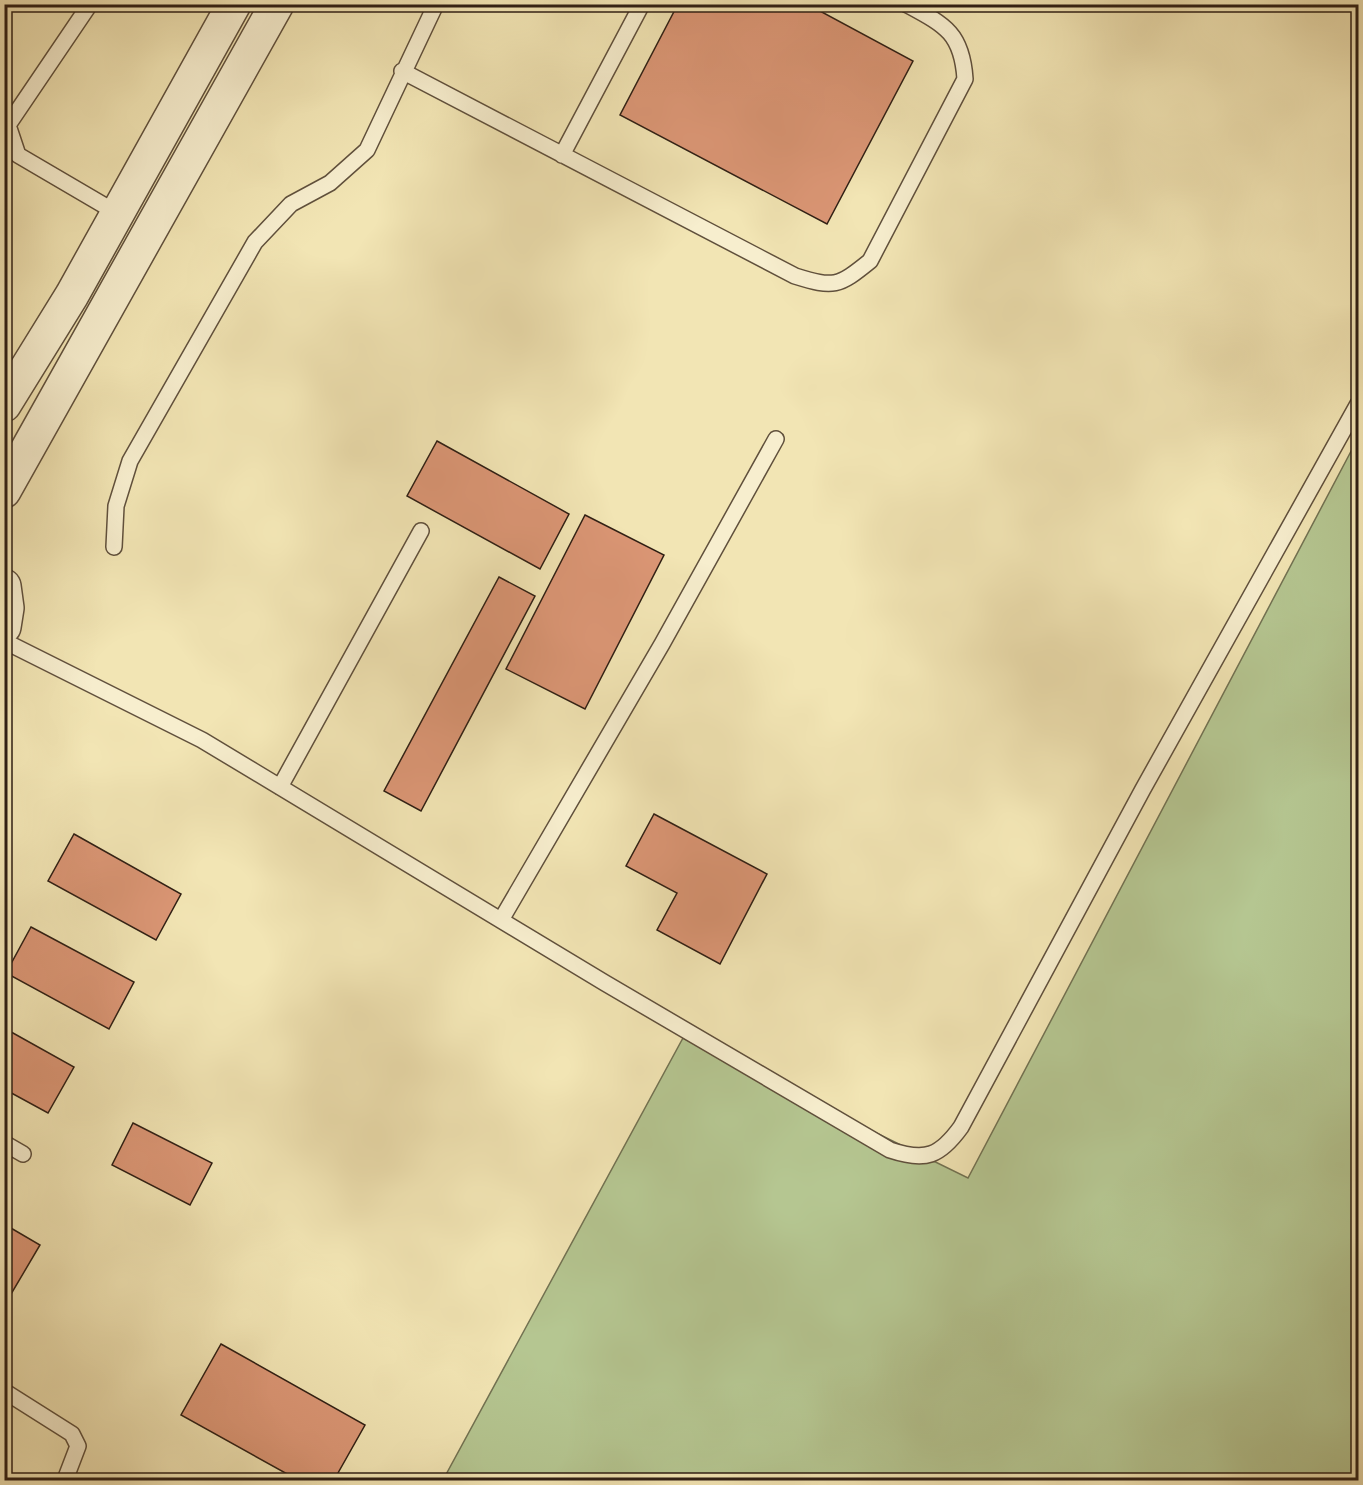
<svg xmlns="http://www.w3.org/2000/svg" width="1363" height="1485" font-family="'Old Standard TT',serif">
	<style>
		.green { fill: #b5c691; stroke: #727252; stroke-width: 1.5 }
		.building { fill: #db9675; stroke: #2f1f14; stroke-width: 1.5 }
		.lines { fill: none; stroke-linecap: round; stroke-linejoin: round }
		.service-casing { stroke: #60503c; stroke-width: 18 }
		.tertiary-casing { stroke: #60503c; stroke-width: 36 }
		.service { stroke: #f7eece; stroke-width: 15 }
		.tertiary { stroke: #f7eece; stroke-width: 33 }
	</style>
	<rect width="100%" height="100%" fill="#f2e5b4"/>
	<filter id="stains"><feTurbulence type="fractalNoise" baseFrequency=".00333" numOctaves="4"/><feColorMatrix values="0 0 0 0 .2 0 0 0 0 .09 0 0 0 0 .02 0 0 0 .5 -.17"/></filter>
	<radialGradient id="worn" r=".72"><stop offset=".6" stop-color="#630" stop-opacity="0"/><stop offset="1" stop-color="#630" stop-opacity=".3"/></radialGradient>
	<path class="green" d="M1358 438V1480H443L683 1038 968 1178Z"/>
	<path class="building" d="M678 4H807L913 61 827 224 620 115Z
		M437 441 569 514 540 569 407 496Z
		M585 515 664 555 585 709 506 669Z
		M499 577 535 596 421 811 384 791Z
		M654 814 767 874 720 964 657 930 677 893 626 866Z
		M74 834 181 894 156 940 48 881Z
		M31 927 134 982 109 1029 6 973Z
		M4 1028 74 1067 48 1113 4 1089Z
		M133 1123 212 1163 190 1205 112 1165Z
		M4 1224 40 1245 4 1306Z
		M221 1344 365 1425 334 1480H298L181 1415Z"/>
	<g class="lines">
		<g class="service-casing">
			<path id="service" d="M402 71 795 276C834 288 838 287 870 261L965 79C962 33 945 25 906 4
				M4 122 8 125 18 155 117 213
				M4 131 90 4
				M562 155 642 4
				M114 547 116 506 130 461 255 242 291 204 330 183 367 150 436 4
				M4 641 202 740 605 983 890 1150C926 1162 940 1156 961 1127L1143 789 1358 404
				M280 787 421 531
				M501 920 662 644 776 439
				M4 1143 23 1154
				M4 1391 72 1434 78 1446 65 1480"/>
		</g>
		<g class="tertiary-casing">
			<path id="tertiary" d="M4 405 72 295 234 4
				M4 491 277 4
				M4 586 7 608 4 627"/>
		</g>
		<use href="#service" class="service"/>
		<use href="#tertiary" class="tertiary"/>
	</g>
	<rect width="1363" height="1485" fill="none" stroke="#f2e5b4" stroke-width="24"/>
	<rect x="6" y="6" width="1351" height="1473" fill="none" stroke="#2f1f14" stroke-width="3"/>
	<rect x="12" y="12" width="1339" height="1461" fill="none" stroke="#2f1f14" stroke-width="1.5"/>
	<rect width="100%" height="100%" filter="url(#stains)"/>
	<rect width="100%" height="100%" fill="url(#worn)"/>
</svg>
